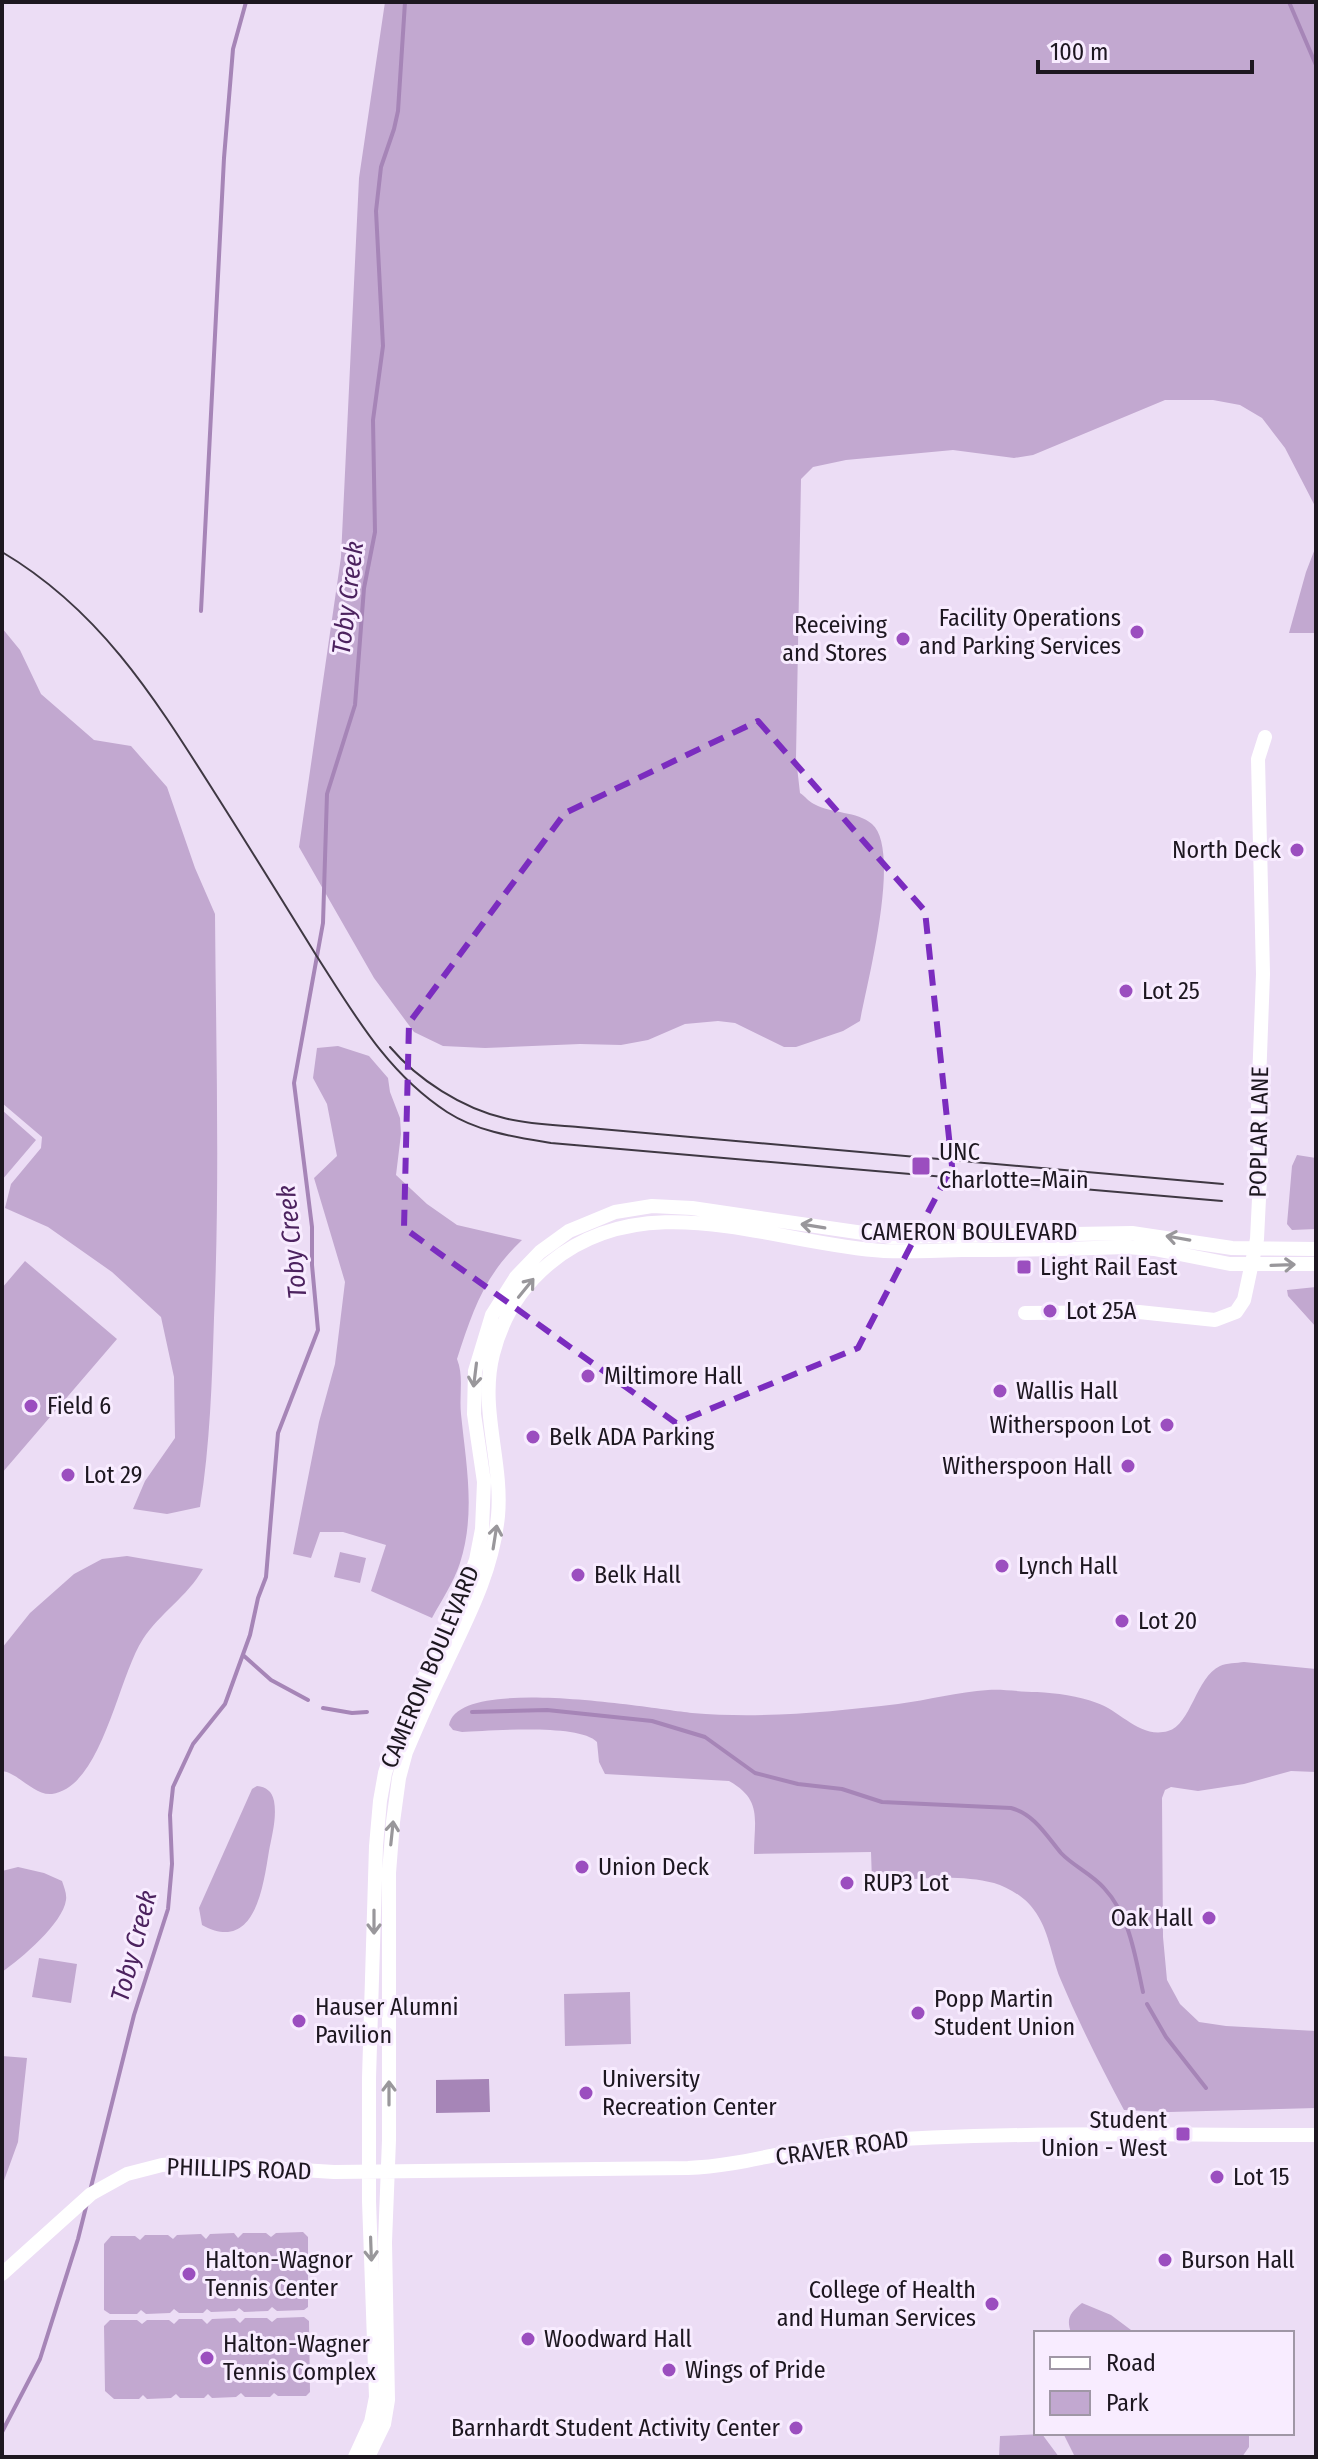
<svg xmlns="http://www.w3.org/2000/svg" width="1318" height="2459" font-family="'Fira Sans Condensed',sans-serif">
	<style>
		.green { fill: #c2a8d0 }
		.water { fill: #a685b7 }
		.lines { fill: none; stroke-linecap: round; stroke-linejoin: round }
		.stream { stroke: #a685b7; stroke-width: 4 }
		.minor { stroke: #fff; stroke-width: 14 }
		.tram { stroke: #3f3843; stroke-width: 2 }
		.oneway { stroke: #99979b }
		.marked { fill: none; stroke: #7b2cbf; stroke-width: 6; stroke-dasharray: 16 10; stroke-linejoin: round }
		.poi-dot { fill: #9b4ebf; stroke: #f8ecff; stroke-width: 3 }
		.labels { text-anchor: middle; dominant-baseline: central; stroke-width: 6; stroke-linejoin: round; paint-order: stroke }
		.poi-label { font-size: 24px; fill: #1d1720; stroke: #f8ecff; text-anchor: start }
		.street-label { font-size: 24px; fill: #1d1720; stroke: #f8ecff }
		.water-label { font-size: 26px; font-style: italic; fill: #4c225f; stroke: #f8ecff }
	</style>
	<rect width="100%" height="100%" fill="#ecddf5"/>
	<path class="green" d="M385 2H1316V508L1285 448 1262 418 1240 405 1213 400H1165L1033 455 1014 458 953 450 846 460 813 467 801 479 796 758 800 793C805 796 809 802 814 804 832 814 857 811 872 824 902 850 867 983 860 1021L843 1031 796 1047H784L735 1023 718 1021 685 1024 648 1040 621 1045 580 1044 485 1048 443 1046 414 1032 374 978 299 847 341 557 359 178Z
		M1316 546V633H1289L1306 572Z
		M2 628 20 650 41 694 94 740 131 746 167 787 195 868 215 914C216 1049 220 1183 214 1318 212 1381 210 1445 200 1507L167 1514 133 1509 145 1481 175 1438 174 1377 161 1317 112 1272 48 1227 5 1208 11 1184 41 1148 42 1137 2 1103Z
		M338 1046 369 1056 388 1078 390 1092 400 1118 401 1134 396 1175 427 1204 457 1225 522 1240C484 1276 473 1310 457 1359 464 1376 459 1395 461 1414 466 1464 476 1513 460 1563 454 1582 441 1601 432 1618L371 1591 386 1545 343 1532H320L311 1558 293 1554 319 1422 335 1364 345 1282 314 1178 337 1156 327 1104 313 1078 317 1048Z
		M2 1110 36 1140 2 1180Z
		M1297 1155 1316 1158V1229L1292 1230 1287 1224 1292 1166Z
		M25 1261 117 1339 2 1473V1288Z
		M1316 1287V1327L1288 1296 1287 1290Z
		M340 1552 366 1558 360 1583 334 1577Z
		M127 1556 203 1569C187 1597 160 1613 143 1639 118 1677 102 1787 52 1794 34 1796 19 1773 2 1771V1648L30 1613 74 1574 102 1559Z
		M1244 1662 1316 1669V1772L1291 1771 1244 1784 1198 1791 1171 1787 1165 1790 1162 1798 1163 1937 1167 1980 1180 2004 1199 2022 1226 2026 1316 2031V2108L1169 2112 1124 2110C1101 2067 1079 2023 1060 1978 1051 1955 1049 1930 1034 1910 1026 1898 1008 1887 994 1883 956 1873 911 1880 872 1881L871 1852 754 1854C754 1820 763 1800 729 1781L605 1774 599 1762 597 1742C579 1723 489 1731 462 1732L453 1730 449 1725C458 1674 653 1709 692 1713 761 1719 830 1712 898 1704 928 1700 958 1692 988 1690 1004 1689 1021 1692 1037 1692 1056 1693 1079 1696 1097 1703 1121 1711 1140 1739 1168 1731 1191 1725 1196 1677 1220 1666 1226 1663 1237 1663 1244 1662Z
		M257 1786C266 1787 272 1791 274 1801 277 1817 272 1835 269 1851 263 1887 255 1954 202 1925L199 1908 252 1789Z
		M18 1867 44 1873 62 1881C64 1887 67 1894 66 1900 63 1923 21 1959 2 1972V1871Z
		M39 1958 77 1964 71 2003 32 1997Z
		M630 1992 631 2044 565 2046 564 1994Z
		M2 2056 27 2058 18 2142 2 2186Z
		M303 2232 308 2237V2307L304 2310 277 2311 272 2307 268 2311 244 2312 239 2308 236 2311 211 2312 207 2309 203 2313H179L174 2309 170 2313 146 2314 141 2310 137 2314H110L104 2310V2244L111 2236H135L140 2240 145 2235H168L173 2239 177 2235 201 2234 206 2239 210 2234 234 2233 238 2238 243 2233H266L271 2237 276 2233Z
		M1082 2303 1111 2315 1135 2333H1071C1066 2318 1070 2313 1082 2303Z
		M304 2317 309 2321 310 2392 306 2396H278L274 2393 270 2397H245L241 2393 236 2397 212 2398 208 2394 204 2398H180L176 2394 171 2398 147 2399 143 2395 139 2399H114L105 2391 104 2326 110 2320H137L142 2324 147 2320H169L174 2324 179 2319H202L207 2324 212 2319 235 2318 240 2323 245 2318H267L272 2322 277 2318Z
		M1063 2433H1249V2447L1242 2457H1075Z
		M1042 2434 1059 2457H999L1000 2436Z"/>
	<path class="water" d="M489 2079 490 2112 436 2113V2080Z"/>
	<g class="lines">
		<path class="stream" d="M1289 2 1316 65
			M201 611 224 158 233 49 246 2
			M243 1655 271 1680 308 1700
			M323 1708 352 1713 367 1712
			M472 1712 547 1710 652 1721 705 1737 755 1773 798 1784 842 1789 882 1802 1011 1808C1034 1814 1046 1835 1061 1853 1073 1866 1092 1874 1104 1888 1130 1916 1135 1956 1143 1992
			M1147 2004 1166 2037 1206 2088
			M90 2191 134 2015 168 1909 172 1864 170 1815 173 1787 193 1744 225 1704 250 1635 258 1598 266 1577 278 1433 318 1330 312 1265V1227L294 1083 323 923 327 794 355 705 364 588 375 532 373 420 383 346 376 211 381 167 394 129 398 111 405 2
			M2 2432 40 2359 78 2239 87 2203"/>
		<path class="minor" d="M1025 1313 1139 1312 1215 1320 1236 1312 1244 1300 1257 1239 1261 1158 1258 1109 1263 974 1258 759 1265 737
			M2 2274 91 2194 127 2174 162 2165 187 2163 334 2172 688 2168C745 2166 798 2146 855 2142 1009 2131 1162 2135 1316 2135
			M355 2457 371 2422 376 2397 369 2201V2078L376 1846 380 1801 385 1773 398 1733 463 1595 476 1560 482 1529 484 1482 474 1414 475 1371 492 1315 516 1277 540 1252 569 1231 615 1212 652 1206 692 1208 891 1237 1132 1233 1232 1248 1316 1249
			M368 2457 384 2424 388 2400 385 2242 389 2140V1873L393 1822 399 1778 406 1752C417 1726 428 1700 441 1674 465 1622 492 1575 498 1516 503 1461 479 1409 493 1354 502 1318 522 1286 550 1263 647 1183 773 1244 884 1251 910 1252 936 1251 962 1250 1017 1250 1071 1249 1126 1247L1154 1249 1230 1264H1316"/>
		<path class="tram" d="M2 552C100 610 154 697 213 790 248 845 282 900 316 955 354 1014 387 1073 447 1112 478 1132 515 1137 551 1143L1222 1201
			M390 1047C418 1080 462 1108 504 1118 528 1124 554 1125 578 1127L1223 1184"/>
	</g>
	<defs><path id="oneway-shaft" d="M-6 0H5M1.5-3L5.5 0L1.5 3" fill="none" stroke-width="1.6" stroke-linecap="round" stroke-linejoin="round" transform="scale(2)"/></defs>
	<g class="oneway">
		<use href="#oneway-shaft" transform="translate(813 1226) rotate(-171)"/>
		<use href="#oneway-shaft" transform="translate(1178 1238) rotate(-170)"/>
		<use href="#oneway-shaft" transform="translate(1283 1265) rotate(-2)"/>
		<use href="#oneway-shaft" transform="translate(526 1288) rotate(-51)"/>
		<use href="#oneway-shaft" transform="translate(475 1375) rotate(97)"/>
		<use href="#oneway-shaft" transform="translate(495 1537) rotate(-81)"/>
		<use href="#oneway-shaft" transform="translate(392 1833) rotate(-84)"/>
		<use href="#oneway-shaft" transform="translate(374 1922) rotate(90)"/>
		<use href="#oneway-shaft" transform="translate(389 2093) rotate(-90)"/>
		<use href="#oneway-shaft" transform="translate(371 2249) rotate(88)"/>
	</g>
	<path class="marked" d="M758 721 925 911 952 1166 858 1348 676 1423 404 1228 409 1023 565 813Z"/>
	<g class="poi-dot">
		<circle cx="1137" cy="632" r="8"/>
		<circle cx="903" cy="639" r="8"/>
		<circle cx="1297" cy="850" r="8"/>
		<circle cx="1126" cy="991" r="8"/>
		<rect x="911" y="1156" width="20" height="20" rx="4"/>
		<rect x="1016" y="1259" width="16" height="16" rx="4"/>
		<circle cx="1050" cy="1311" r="8"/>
		<circle cx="588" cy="1376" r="8"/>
		<circle cx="1000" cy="1391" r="8"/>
		<circle cx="31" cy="1406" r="8"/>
		<circle cx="1167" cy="1425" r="8"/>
		<circle cx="533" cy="1437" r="8"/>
		<circle cx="1128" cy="1466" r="8"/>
		<circle cx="68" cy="1475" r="8"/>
		<circle cx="1002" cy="1566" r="8"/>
		<circle cx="578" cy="1575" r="8"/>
		<circle cx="1122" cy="1621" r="8"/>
		<circle cx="582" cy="1867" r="8"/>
		<circle cx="847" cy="1883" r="8"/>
		<circle cx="1209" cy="1918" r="8"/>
		<circle cx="918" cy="2013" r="8"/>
		<circle cx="299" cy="2021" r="8"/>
		<circle cx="586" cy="2093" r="8"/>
		<rect x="1175" y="2126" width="16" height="16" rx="4"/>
		<circle cx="1217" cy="2177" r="8"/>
		<circle cx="1165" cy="2260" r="8"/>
		<circle cx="189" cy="2274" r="8"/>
		<circle cx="992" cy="2304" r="8"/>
		<circle cx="528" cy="2339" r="8"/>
		<circle cx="207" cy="2358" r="8"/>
		<circle cx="669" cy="2370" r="8"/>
		<circle cx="796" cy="2428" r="8"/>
	</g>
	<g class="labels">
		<g class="poi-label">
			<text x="1121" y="618" text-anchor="end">Facility Operations<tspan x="1121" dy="28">and Parking Services</tspan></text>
			<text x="887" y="625" text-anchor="end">Receiving<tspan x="887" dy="28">and Stores</tspan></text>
			<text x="1281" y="850" text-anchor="end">North Deck</text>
			<text x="1142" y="991">Lot 25</text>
			<text x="939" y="1152">UNC<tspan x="939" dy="28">Charlotte–Main</tspan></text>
			<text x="1040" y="1267">Light Rail East</text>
			<text x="1066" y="1311">Lot 25A</text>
			<text x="604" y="1376">Miltimore Hall</text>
			<text x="1016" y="1391">Wallis Hall</text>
			<text x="47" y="1406">Field 6</text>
			<text x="1151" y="1425" text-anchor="end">Witherspoon Lot</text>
			<text x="549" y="1437">Belk ADA Parking</text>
			<text x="1112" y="1466" text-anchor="end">Witherspoon Hall</text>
			<text x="84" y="1475">Lot 29</text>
			<text x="1018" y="1566">Lynch Hall</text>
			<text x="594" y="1575">Belk Hall</text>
			<text x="1138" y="1621">Lot 20</text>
			<text x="598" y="1867">Union Deck</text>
			<text x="863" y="1883">RUP3 Lot</text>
			<text x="1193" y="1918" text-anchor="end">Oak Hall</text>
			<text x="934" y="1999">Popp Martin<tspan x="934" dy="28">Student Union</tspan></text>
			<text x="315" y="2007">Hauser Alumni<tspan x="315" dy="28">Pavilion</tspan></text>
			<text x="602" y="2079">University<tspan x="602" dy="28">Recreation Center</tspan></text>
			<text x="1167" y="2120" text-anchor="end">Student<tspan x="1167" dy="28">Union - West</tspan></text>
			<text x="1233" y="2177">Lot 15</text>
			<text x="205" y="2260">Halton-Wagnor<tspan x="205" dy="28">Tennis Center</tspan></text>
			<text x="1181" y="2260">Burson Hall</text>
			<text x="976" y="2290" text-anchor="end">College of Health<tspan x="976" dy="28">and Human Services</tspan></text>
			<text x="544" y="2339">Woodward Hall</text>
			<text x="223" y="2344">Halton-Wagner<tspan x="223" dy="28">Tennis Complex</tspan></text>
			<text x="685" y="2370">Wings of Pride</text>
			<text x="780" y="2428" text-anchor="end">Barnhardt Student Activity Center</text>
		</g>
		<g class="street-label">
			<text transform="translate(1259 1132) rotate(-89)">POPLAR LANE</text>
			<text x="969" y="1232">CAMERON BOULEVARD</text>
			<text transform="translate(430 1667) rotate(-67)">CAMERON BOULEVARD</text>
			<text transform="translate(842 2148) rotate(-8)">CRAVER ROAD</text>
			<text transform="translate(239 2169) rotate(2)">PHILLIPS ROAD</text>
		</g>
		<g class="water-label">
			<text transform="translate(348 598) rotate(-83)">Toby Creek</text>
			<text transform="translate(292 1242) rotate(-96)">Toby Creek</text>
			<text transform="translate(134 1946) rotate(-75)">Toby Creek</text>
		</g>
	</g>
	<rect width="1318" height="2459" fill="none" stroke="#1d1720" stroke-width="8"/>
	<rect x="1034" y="2331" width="260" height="104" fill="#f8ecff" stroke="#a097a6" stroke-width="2"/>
	<rect x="1050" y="2357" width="40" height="12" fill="#ffffff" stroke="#a097a6" stroke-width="2"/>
	<text x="1106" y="2371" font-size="24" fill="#1d1720">Road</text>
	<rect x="1050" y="2391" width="40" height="24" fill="#c2a8d0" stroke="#a097a6" stroke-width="2"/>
	<text x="1106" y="2411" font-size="24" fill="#1d1720">Park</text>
	<path d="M1038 60v12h214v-12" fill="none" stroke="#1d1720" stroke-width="4"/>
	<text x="1050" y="60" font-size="24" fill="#1d1720" stroke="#f8ecff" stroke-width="6" paint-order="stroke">100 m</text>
</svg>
